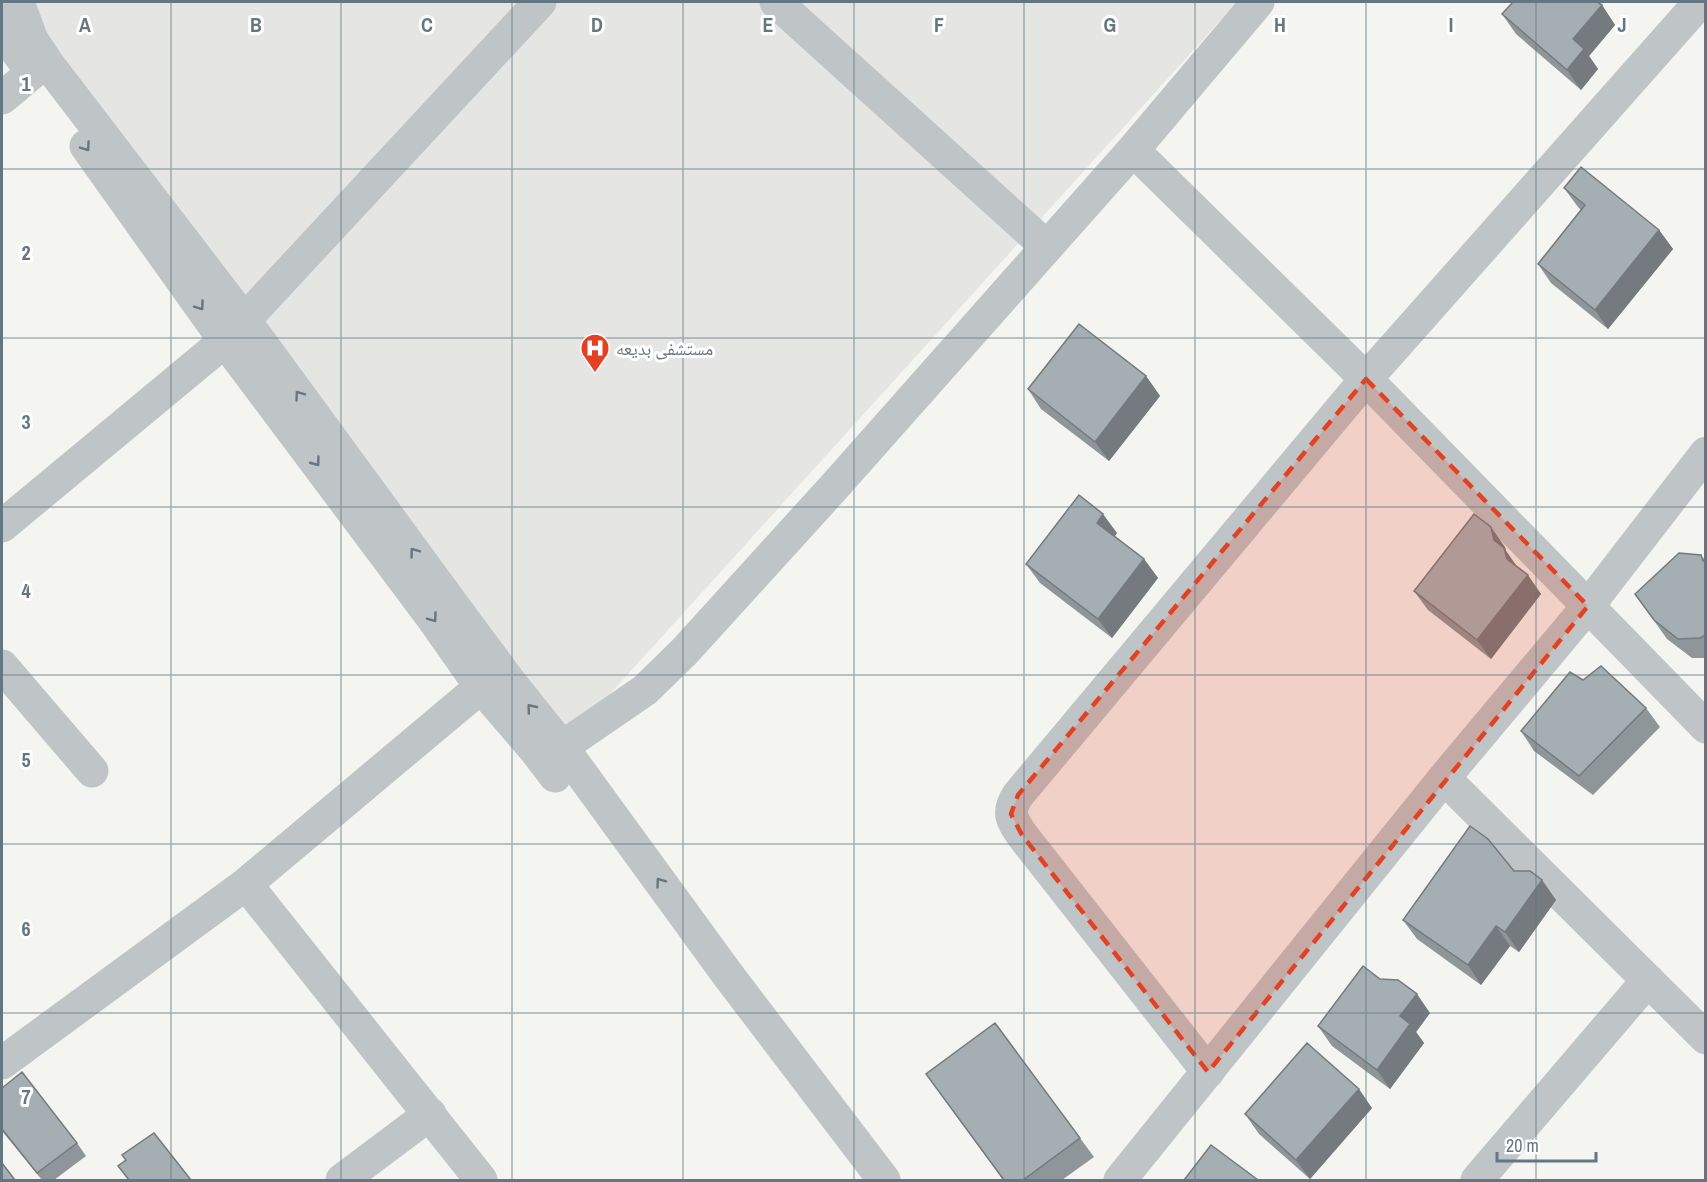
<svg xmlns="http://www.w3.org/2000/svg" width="1707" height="1182" font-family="'Archivo Narrow','Noto Naskh Arabic',sans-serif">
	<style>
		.built { fill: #e5e5e4 }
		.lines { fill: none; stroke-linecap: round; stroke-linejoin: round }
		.minor { stroke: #bfc4c6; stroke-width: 33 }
		.wall { fill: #8e969a }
		.shaded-wall { fill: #747a7d }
		.building { fill: #a5afb3; stroke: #747a7d; stroke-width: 1.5 }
		.oneway { stroke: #637681 }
		.marked { fill: #e34121; fill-opacity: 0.2; stroke: #e34121; stroke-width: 4.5; stroke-dasharray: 12 8; stroke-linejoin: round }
		.grid { fill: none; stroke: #637681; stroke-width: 1.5; stroke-opacity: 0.55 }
		.labels { text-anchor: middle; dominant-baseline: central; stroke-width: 6; stroke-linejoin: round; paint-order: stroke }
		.poi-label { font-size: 18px; fill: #637681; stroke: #fff; text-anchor: start }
		.grid-label { font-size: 20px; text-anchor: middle; font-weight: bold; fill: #637681; stroke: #fff; stroke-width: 6; stroke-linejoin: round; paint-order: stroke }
	</style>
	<rect width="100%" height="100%" fill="#f4f4f0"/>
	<path class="built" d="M19 2H1237L562 747Z"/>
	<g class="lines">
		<path class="minor" d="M18 2 32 40 48 64 245 321 458 612 510 682 562 747 728 975 884 1180
			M776 2 1047 247
			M2 26 15 49 29 68
			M2 98 33 72 48 64
			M86 146 225 341 431 616 481 687 536 751 555 776
			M1133 150 1366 379 1706 727
			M2 526 225 341 540 2
			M2 666 92 771
			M541 750 562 747 645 690 684 652 834 487 1133 150 1258 2
			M1444 778 1706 1038
			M246 884 481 1180
			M2 1063 246 884 481 687
			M1208 1072 1022 835C1011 819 1007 812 1018 795L1366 379 1700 2
			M342 1180 430 1114
			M1120 1180 1444 778 1588 606 1706 453
			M1477 1180 1648 980"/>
	</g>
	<path class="wall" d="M1602 5 1615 25 1589 56 1598 69 1581 90 1516 34 1502 14Z
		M1564 188 1659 230 1673 249 1608 329 1551 283 1538 264 1581 210 1578 207Z
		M1146 376 1160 396 1109 461 1041 409 1028 389Z
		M1117 533 1115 536 1144 559 1158 578 1112 638 1040 583 1026 564Z
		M1505 547 1506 551 1517 567 1541 594 1491 659 1428 610 1414 591Z
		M1701 555 1705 560H1706V658H1692L1667 639 1635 594Z
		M1646 708 1660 727 1593 795 1534 751 1521 731Z
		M1514 871 1542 880 1556 900 1519 952 1510 946 1481 985 1417 939 1403 920Z
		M1380 979 1430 1013 1416 1032 1424 1043 1390 1089 1332 1046 1318 1026Z
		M926 1074 1080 1138 1094 1157 1062 1180H1003Z
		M2 1088 77 1143 86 1156 54 1180H42L2 1131Z
		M1372 1108 1310 1179 1259 1134 1245 1114Z"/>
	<path class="shaded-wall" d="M1602 5 1615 25 1589 56 1598 69 1581 90 1567 70 1573 39Z
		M1659 230 1673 249 1608 329 1595 310Z
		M1146 376 1160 396 1109 461 1095 442Z
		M1103 514 1117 533 1110 542 1097 523Z
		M1491 527 1505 547 1506 551 1518 568 1507 559 1494 540Z
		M1144 559 1158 578 1112 638 1098 619Z
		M1528 575 1541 594 1491 659 1477 640Z
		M1542 880 1556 900 1519 952 1505 932Z
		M1496 926 1510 946 1481 985 1468 965Z
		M1417 994 1430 1013 1416 1032 1424 1043 1390 1089 1377 1070 1400 1016Z
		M1359 1089 1372 1108 1310 1179 1296 1160Z"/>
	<path class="building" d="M1513 2H1597L1602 5 1573 39 1584 49 1567 70 1502 14Z
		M1581 167 1659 230 1595 310 1538 264 1585 205 1564 188Z
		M1079 324 1146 376 1095 442 1028 389Z
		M1079 495 1103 514 1097 523 1144 559 1098 619 1026 564Z
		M1474 514 1491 527 1494 540 1504 548 1507 559 1528 575 1477 640 1414 591Z
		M1679 553 1701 555 1703 561 1706 560V635L1700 638 1678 639 1654 620 1635 594Z
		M1601 666 1646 708 1579 776 1521 731 1570 672 1583 680Z
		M1470 826 1488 839 1514 871H1530L1542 880 1505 932 1496 926 1468 965 1403 920Z
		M1363 966 1380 979 1398 980 1417 994 1400 1016 1410 1024 1377 1070 1318 1026Z
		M995 1023 1080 1138 1023 1180H1004L926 1074Z
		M1307 1043 1359 1089 1296 1160 1245 1114Z
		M22 1072 77 1143 37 1173 2 1129V1088Z
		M154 1133 191 1180H129L118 1166 126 1160 122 1155Z
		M1211 1145 1258 1180H1184Z
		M2 1163 15 1180H2Z"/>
	<defs><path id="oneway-chevron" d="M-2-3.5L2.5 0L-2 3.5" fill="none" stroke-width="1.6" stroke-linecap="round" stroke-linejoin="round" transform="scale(1.5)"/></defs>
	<g class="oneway">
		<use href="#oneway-chevron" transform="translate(86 147) rotate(55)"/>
		<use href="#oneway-chevron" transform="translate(200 306) rotate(55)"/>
		<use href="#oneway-chevron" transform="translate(299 395) rotate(-126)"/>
		<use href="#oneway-chevron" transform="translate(316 462) rotate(53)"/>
		<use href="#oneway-chevron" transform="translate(414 552) rotate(-126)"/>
		<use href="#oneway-chevron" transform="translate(433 618) rotate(54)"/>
		<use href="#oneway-chevron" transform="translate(531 708) rotate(-129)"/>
		<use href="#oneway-chevron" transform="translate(660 882) rotate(-126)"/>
	</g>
	<path class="marked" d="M1366 379 1588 606 1208 1072 1022 835 1011 814 1018 795Z"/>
	<path class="grid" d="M171 2V1180M341 2V1180M512 2V1180M683 2V1180M854 2V1180M1024 2V1180M1195 2V1180M1366 2V1180M1536 2V1180M2 169H1706M2 338H1706M2 507H1706M2 675H1706M2 844H1706M2 1013H1706"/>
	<defs>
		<g id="hospital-pin" transform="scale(1.5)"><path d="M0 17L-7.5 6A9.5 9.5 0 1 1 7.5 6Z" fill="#e34121" stroke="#fff"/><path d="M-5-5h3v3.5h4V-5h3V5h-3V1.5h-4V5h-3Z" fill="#fff"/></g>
	</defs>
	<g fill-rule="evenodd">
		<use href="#hospital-pin" x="595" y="348"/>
	</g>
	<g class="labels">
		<g class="poi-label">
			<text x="616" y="348">مستشفى بديعه</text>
		</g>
	</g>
	<g class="grid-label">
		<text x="85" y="32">A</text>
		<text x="256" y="32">B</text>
		<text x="427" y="32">C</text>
		<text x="597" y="32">D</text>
		<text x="768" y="32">E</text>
		<text x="939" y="32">F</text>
		<text x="1110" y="32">G</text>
		<text x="1280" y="32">H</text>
		<text x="1451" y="32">I</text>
		<text x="1622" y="32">J</text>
		<text x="26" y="91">1</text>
		<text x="26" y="260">2</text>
		<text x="26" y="429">3</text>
		<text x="26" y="598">4</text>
		<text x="26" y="767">5</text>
		<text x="26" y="936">6</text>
		<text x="26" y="1104">7</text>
	</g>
	<rect width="1707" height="1182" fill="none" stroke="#637681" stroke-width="6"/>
	<path d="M1497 1152v9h99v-9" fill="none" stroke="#637681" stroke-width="3"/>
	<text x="1506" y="1152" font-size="18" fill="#637681" stroke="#ffffff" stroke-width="4.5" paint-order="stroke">20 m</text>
</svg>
